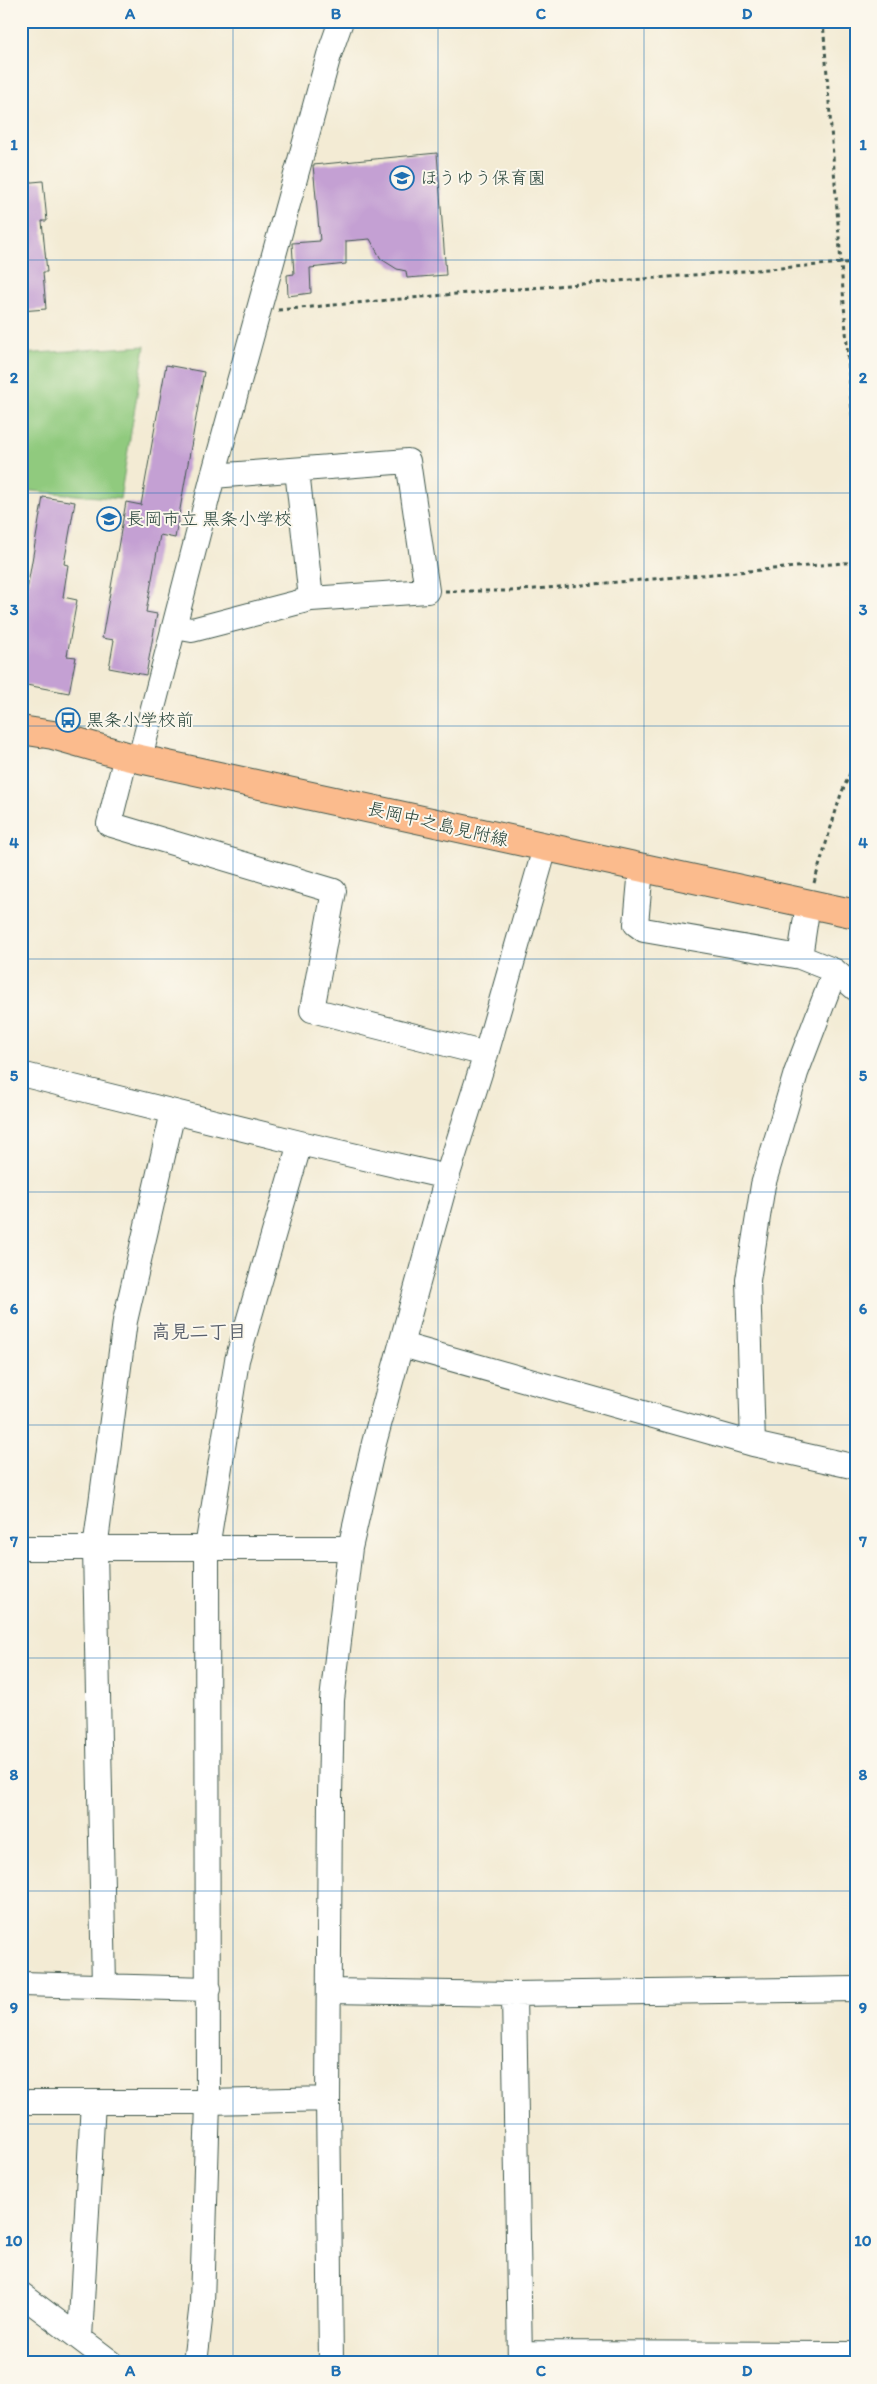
<svg xmlns="http://www.w3.org/2000/svg" width="877" height="2384" font-family="Itim,'Klee One',sans-serif">
	<style>
		.green { fill: #90ca7e; stroke: #588459 }
		.building { fill: #c4a0d3 }
		.lines { fill: none; stroke-linecap: round; stroke-linejoin: round }
		.minor-casing { stroke: #3f574c; stroke-width: 26 }
		.major-casing { stroke: #3f574c; stroke-width: 30 }
		.path { stroke: #3f574c; stroke-width: 3; stroke-dasharray: 4 4; stroke-linecap: butt }
		.minor { stroke: #fff; stroke-width: 24 }
		.major { stroke: #fbbb8d; stroke-width: 28 }
		.grid { fill: none; stroke: #1f6fb2; stroke-width: 1; stroke-opacity: 0.55 }
		.labels { text-anchor: middle; dominant-baseline: central; stroke-width: 4; stroke-linejoin: round; paint-order: stroke }
		.poi-label { font-size: 18px; fill: #1f3d34; stroke: #fbf7ec; text-anchor: start }
		.street-label { font-size: 18px; fill: #1f3d34; stroke: #fbf7ec }
		.neighbourhood-label { font-size: 19px; font-weight: bold; fill: #59606c; stroke: #fbf7ec }
		.neatline { fill: none; stroke: #1f6fb2; stroke-width: 2 }
		.grid-label { font-size: 16px; text-anchor: middle; font-weight: bold; fill: #1f6fb2 }
	</style>
	<rect width="100%" height="100%" fill="#fbf7ec"/>
	<filter id="ink" filterUnits="userSpaceOnUse"><feTurbulence type="fractalNoise" baseFrequency=".02" numOctaves="2"/><feDisplacementMap in="SourceGraphic" scale="10" xChannelSelector="R" yChannelSelector="G"/><feConvolveMatrix kernelMatrix="1 2 1 2 8 2 1 2 1" color-interpolation-filters="sRGB"/></filter>
	<filter id="wash" filterUnits="userSpaceOnUse"><feTurbulence type="fractalNoise" baseFrequency=".0096" numOctaves="4" result="noise"/><feDisplacementMap in="SourceGraphic" scale="20" xChannelSelector="R" yChannelSelector="G"/><feGaussianBlur stdDeviation="1.12" result="paint"/><feColorMatrix in="noise" values="0 0 0 0 0 0 0 0 0 0 0 0 0 0 0 0 0 1.4 0 .05"/><feComposite in="paint" operator="in"/></filter>
	<g filter="url(#wash)">
		<rect width="100%" height="100%" fill="#f3ebd4"/>
		<path class="green" d="M145 346 120 499 21 490V354Z"/>
		<g id="blocks">
			<path class="building" d="M437 153 446 275 407 278 406 271 397 269 381 259 370 239 346 241V264L310 268 311 293 288 296 287 275 294 274 292 243 320 241 313 165Z
				M43 181 47 221H42L47 272H43L46 309 21 311V183Z
				M166 365 204 372 175 538 160 535 146 612 157 614 146 675 109 668 114 640 102 638 126 502 141 505Z
				M43 497 75 502 64 564 68 565 63 597 77 600 67 656 76 657 69 693 21 684V625Z"/>
		</g>
	</g>
	<g filter="url(#ink)">
		<use href="#blocks" fill-opacity="0" stroke="#3f574c" stroke-width="1"/>
		<g class="lines">
			<g class="minor-casing">
				<path id="minor" d="M297 470 311 599
					M175 627 192 630 311 599 427 591 408 461 213 476
					M126 756 109 824 334 891 312 1010 486 1054
					M140 758 213 476 329 55 341 21
					M641 869 636 924 644 930 800 957 835 971 856 989
					M800 957 808 904
					M21 1074 300 1143 447 1177
					M402 1345 753 1444 856 1467
					M753 1444 748 1280 763 1185 796 1073 835 971
					M21 1548H350
					M21 1984 209 1989
					M104 1986 95 1549 125 1321 173 1112
					M329 1991 514 1994 856 1989
					M514 1994 520 2363
					M21 2102H208L328 2099
					M21 2294 112 2363
					M80 2338 93 2102
					M520 2353 856 2354
					M195 2363 202 2303 208 2102 207 1548 237 1360 300 1143
					M331 2363 328 2099 330 1797 332 1700 350 1548 374 1443 447 1177 486 1054 545 848"/>
			</g>
			<g class="major-casing">
				<path id="major" d="M21 730 53 735 126 756 856 914"/>
			</g>
			<path class="path" d="M823 21 856 466
				M278 310 456 294 856 262
				M445 591H511L856 562
				M814 883 841 794 856 760"/>
			<use href="#minor" class="minor"/>
			<use href="#major" class="major"/>
		</g>
	</g>
	<path class="grid" d="M233 21V2363M438 21V2363M644 21V2363M21 260H856M21 493H856M21 726H856M21 959H856M21 1192H856M21 1425H856M21 1658H856M21 1891H856M21 2124H856"/>
	<defs>
		<g id="school-ring" transform="scale(1.25)"><circle r="9.5" fill="#fbf7ec" stroke="#1f6fb2" stroke-width="1.5"/><path d="M0-5L7-2L0 1L-7-2ZM-4 1L0 2.5L4 1V4Q0 6-4 4Z" fill="#1f6fb2"/></g>
		<g id="bus-ring" transform="scale(1.25)"><circle r="9.5" fill="#fbf7ec" stroke="#1f6fb2" stroke-width="1.5"/><path d="M-5-6H5V4H4V6H2V4H-2V6H-4V4H-5ZM-3.5-4V0h7V-4ZM-3.5 1.2v1.5H-2V1.2ZM2 1.2v1.5H3.5V1.2Z" fill="#1f6fb2"/></g>
	</defs>
	<g fill-rule="evenodd">
		<use href="#school-ring" x="402" y="178"/>
		<use href="#school-ring" x="109" y="519"/>
		<use href="#bus-ring" x="68" y="720"/>
	</g>
	<g class="labels">
		<g class="poi-label">
			<text x="420" y="178">ほうゆう保育園</text>
			<text x="126" y="519">長岡市立 黒条小学校</text>
			<text x="86" y="720">黒条小学校前</text>
		</g>
		<g class="street-label">
			<text transform="translate(438 824) rotate(13)">長岡中之島見附線</text>
		</g>
		<g class="neighbourhood-label">
			<text x="199" y="1331">高見二丁目</text>
		</g>
	</g>
	<rect width="877" height="2384" fill="none" stroke="#fbf7ec" stroke-width="55"/>
	<rect x="28" y="28" width="822" height="2328" class="neatline"/>
	<g class="grid-label">
		<text x="130" y="19">A</text>
		<text x="336" y="19">B</text>
		<text x="541" y="19">C</text>
		<text x="747" y="19">D</text>
		<text x="14" y="150">1</text>
		<text x="863" y="150">1</text>
		<text x="14" y="383">2</text>
		<text x="863" y="383">2</text>
		<text x="14" y="615">3</text>
		<text x="863" y="615">3</text>
		<text x="14" y="848">4</text>
		<text x="863" y="848">4</text>
		<text x="14" y="1081">5</text>
		<text x="863" y="1081">5</text>
		<text x="14" y="1314">6</text>
		<text x="863" y="1314">6</text>
		<text x="14" y="1547">7</text>
		<text x="863" y="1547">7</text>
		<text x="14" y="1780">8</text>
		<text x="863" y="1780">8</text>
		<text x="14" y="2013">9</text>
		<text x="863" y="2013">9</text>
		<text x="14" y="2246">10</text>
		<text x="863" y="2246">10</text>
		<text x="130" y="2376">A</text>
		<text x="336" y="2376">B</text>
		<text x="541" y="2376">C</text>
		<text x="747" y="2376">D</text>
	</g>
</svg>
